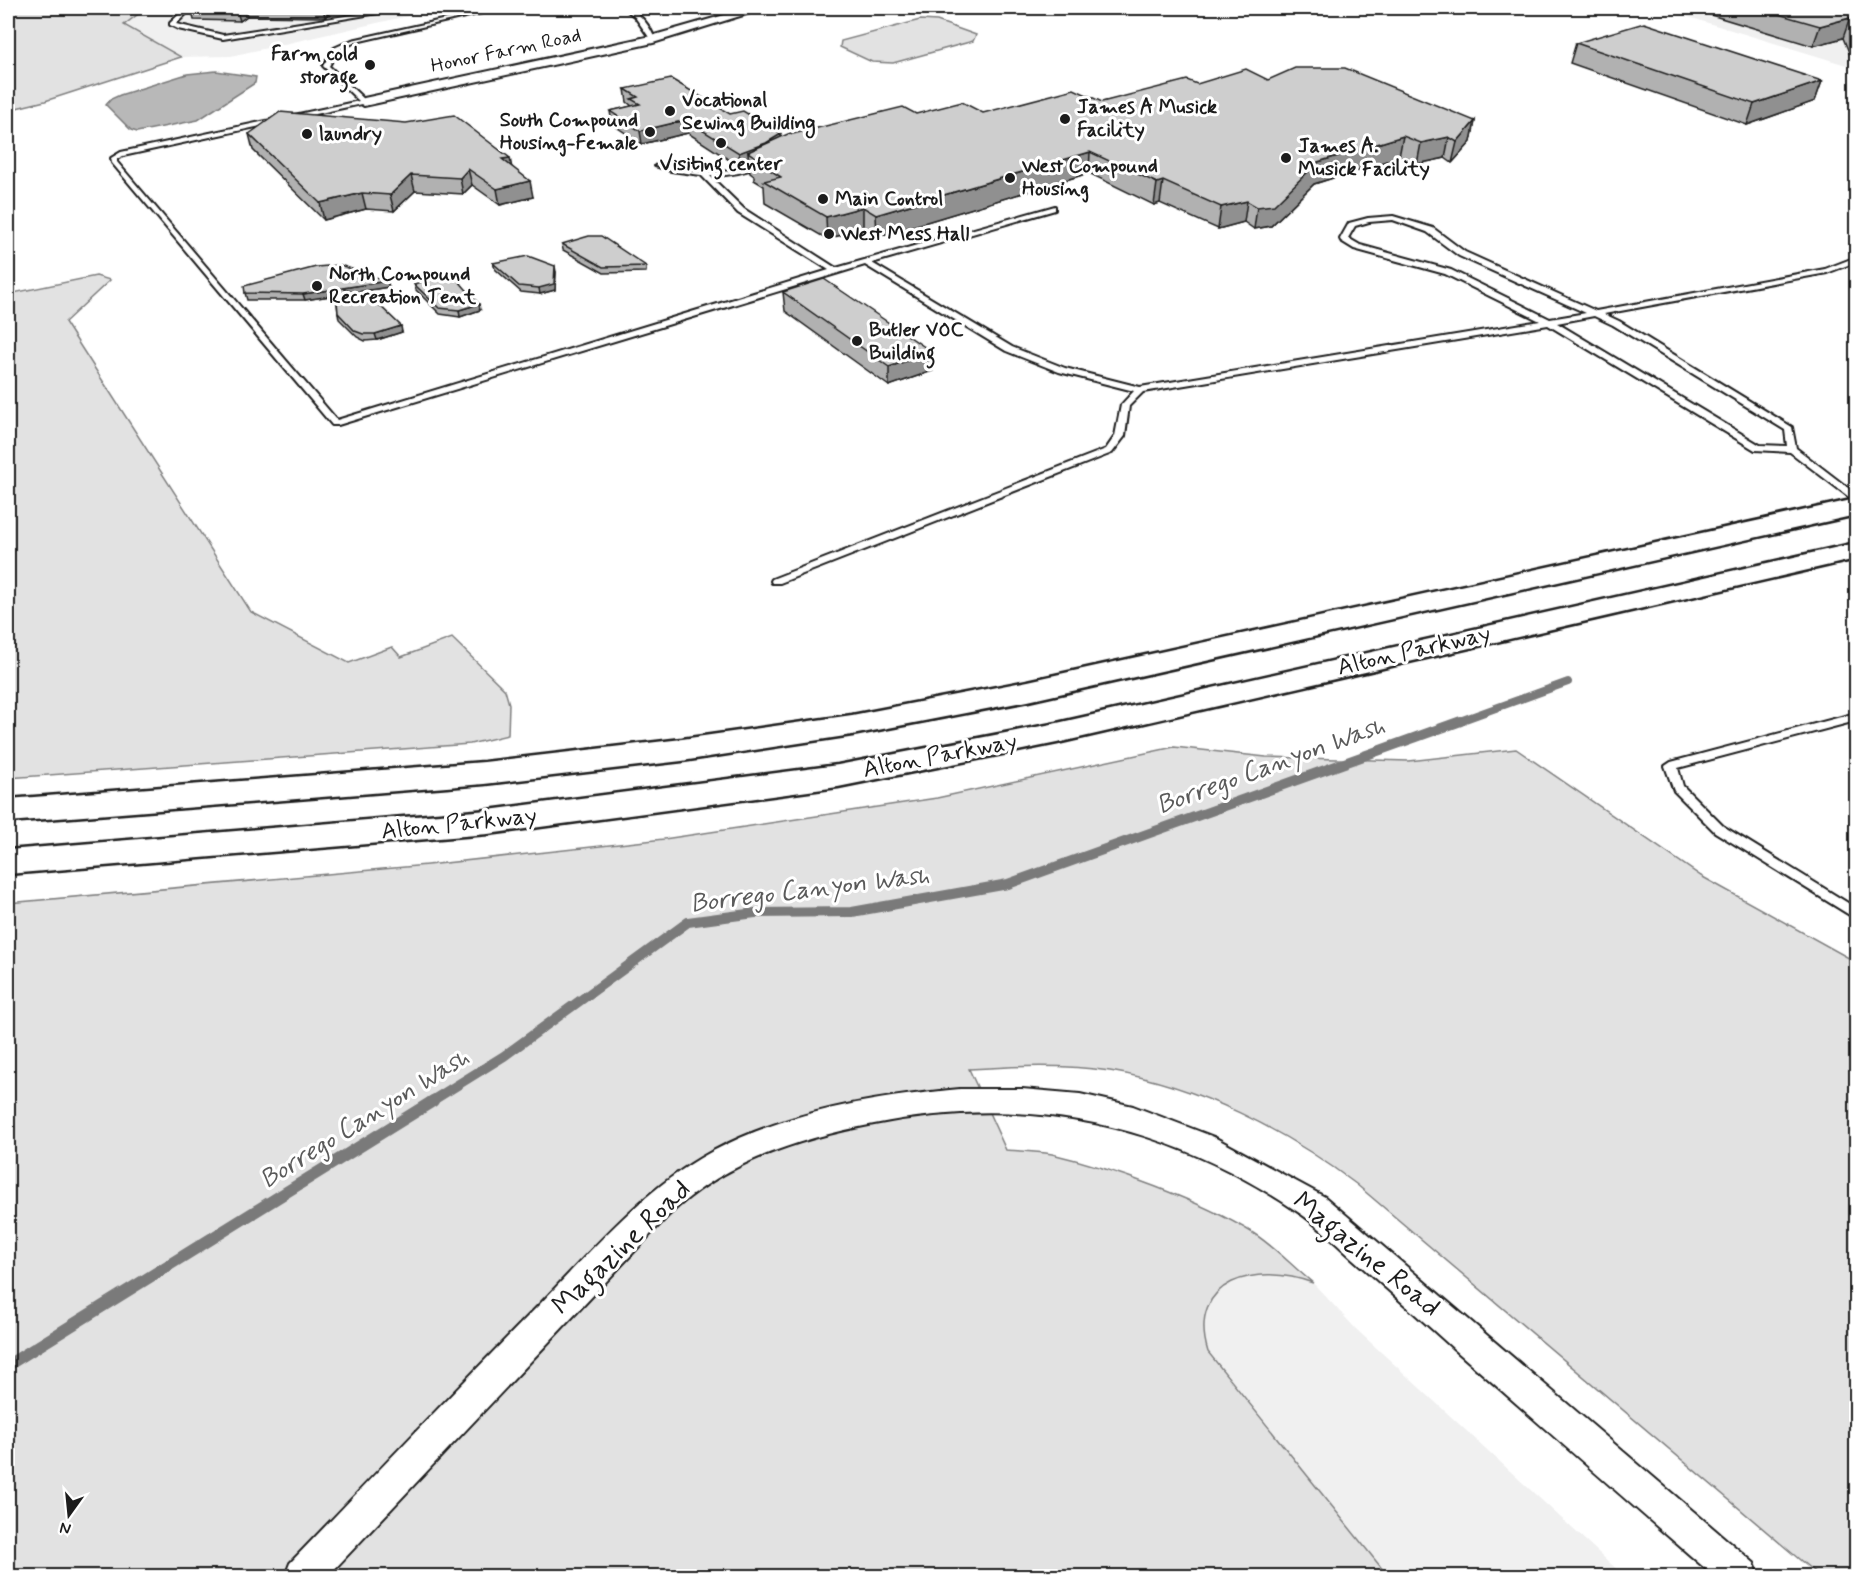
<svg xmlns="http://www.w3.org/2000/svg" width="1864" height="1584" font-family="Mynerve,sans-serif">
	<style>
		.built { fill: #f0f0f0 }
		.green { fill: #e2e2e2; stroke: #7f7f7f; stroke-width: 1.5 }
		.water { fill: #b8b8b8; stroke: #7a7a7a; stroke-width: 1.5 }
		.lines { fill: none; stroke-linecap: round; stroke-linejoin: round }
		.stream-far2 { stroke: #7a7a7a; stroke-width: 8 }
		.stream-far1 { stroke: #7a7a7a; stroke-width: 10 }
		.stream { stroke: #7a7a7a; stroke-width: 12 }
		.lane-casing { stroke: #1c1c1c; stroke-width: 4 }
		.street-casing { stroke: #1c1c1c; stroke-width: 4 }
		.primary-casing { stroke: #1c1c1c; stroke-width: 5 }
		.lane { fill: #fff; fill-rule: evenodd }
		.street { fill: #fff; fill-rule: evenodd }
		.primary { fill: #fff; fill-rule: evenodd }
		.wall { fill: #b1b1b1; stroke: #1c1c1c; stroke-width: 1.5 }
		.shaded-wall { fill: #909090; stroke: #1c1c1c; stroke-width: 1.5 }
		.building { fill: #cecece; stroke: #1c1c1c; stroke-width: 1.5 }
		.poi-dot { fill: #1c1c1c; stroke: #fff; stroke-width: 2 }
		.labels { text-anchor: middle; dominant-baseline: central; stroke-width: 6; stroke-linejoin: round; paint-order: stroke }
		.far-street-label { font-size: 20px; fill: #1c1c1c; stroke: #fff }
		.far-poi-label { font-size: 20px; font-weight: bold; fill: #1c1c1c; stroke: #fff; text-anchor: start }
		.street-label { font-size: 24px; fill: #1c1c1c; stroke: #fff }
		.water-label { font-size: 26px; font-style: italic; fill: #5a5a5a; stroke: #fff }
		.near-street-label { font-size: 28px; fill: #1c1c1c; stroke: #fff }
	</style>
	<rect width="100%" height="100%" fill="#fff"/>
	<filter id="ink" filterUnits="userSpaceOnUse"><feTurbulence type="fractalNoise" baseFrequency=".0167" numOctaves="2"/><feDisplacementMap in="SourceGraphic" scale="12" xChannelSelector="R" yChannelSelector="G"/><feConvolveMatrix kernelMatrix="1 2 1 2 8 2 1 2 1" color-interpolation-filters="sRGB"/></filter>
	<g filter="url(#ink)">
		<path class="built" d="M146 8H443L231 56 181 57 123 25Z
			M1659 8H1856V68Z
			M1272 1273 1292 1275 1313 1283 1357 1330 1624 1576H1385L1208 1352 1204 1337 1203 1319 1210 1301 1222 1287 1238 1279 1253 1274Z"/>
		<path class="green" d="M8 8H146L124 25 181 57 45 101 8 110Z
			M920 20 937 21 976 35 973 41 893 63 872 62 840 47 841 41Z
			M96 276 110 280 65 322 251 612 349 663 392 647 401 657 452 638 505 690 509 704 508 735 470 744 8 778V294Z
			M1174 747 1266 757 1409 761 1516 749 1701 876 1856 962V1576H1819L1356 1184C1285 1130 1199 1086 1110 1071 1064 1064 1016 1066 969 1069L1006 1150C1021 1151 1037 1151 1052 1154 1112 1168 1201 1201 1253 1233 1274 1246 1293 1267 1313 1283 1258 1262 1186 1279 1208 1352L1388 1576H8V903L427 865 664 839 937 798Z"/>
		<path class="water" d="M216 71 256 77 255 83 198 120 137 132 131 130 106 105 111 99 120 95 187 74Z"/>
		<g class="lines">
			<path class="stream-far2" d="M1457 722 1568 682"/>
			<path class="stream-far1" d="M430 1102 504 1056 688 922 755 913 852 912 1008 884 1461 721"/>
			<path class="stream" d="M8 1365 433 1101"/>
			<g class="lane-casing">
				<path id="lane" d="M186 8H192L176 24 223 35 397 8H408L223 39 178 29 170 25V23Z
					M496 8H504L356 42 338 50 329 66 366 101V103L123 156 117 159V162L337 420 829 270 738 213 701 175 671 171 655 166 658 164C684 170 711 175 737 170 747 168 755 164 764 161L767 163 766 164C748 172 730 176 710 176L744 209 836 268 1055 206V210L872 263 1012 347 1065 368 1140 387 1540 321 1445 274 1354 249 1341 241 1340 239 1349 223 1368 218 1393 216 1433 228 1465 252 1596 311 1825 269 1856 257V262L1827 273 1604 314 1619 321 1792 427 1796 448 1856 494V501L1853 500 1790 452 1755 450 1548 325 1143 392 1129 406 1125 436 1112 453 780 583H772L771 581 772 579 1106 449 1115 436 1121 405 1134 391 1059 372 1006 351 865 265 338 425H332L112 163 111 158 121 152 359 101 323 66 334 48 352 40ZM1393 220 1427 232 1459 256 1586 313 1550 319 1451 270 1360 245 1348 238 1355 226 1369 222ZM1594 316 1613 325 1785 430 1787 446 1760 445 1557 323Z
					M624 8C638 8 652 29 655 40H651L635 17Z
					M1856 713V721L1678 768 1683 786 1723 826 1856 908V919L1715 832 1674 791 1665 766 1671 762Z"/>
			</g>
			<g class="street-casing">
				<path id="street" d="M749 8H766L653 43 364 106 358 102 364 98 651 36Z
					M960 1089H1022L1080 1094 1133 1106 1214 1137 1325 1197 1754 1563 1759 1576H1714C1627 1501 1541 1425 1454 1349 1421 1319 1387 1289 1353 1259 1336 1244 1320 1227 1301 1214 1170 1124 1031 1093 874 1124 801 1138 723 1162 669 1215L328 1576H285L290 1563C373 1477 455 1390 539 1305 592 1250 643 1189 711 1152 787 1111 875 1097 960 1089Z"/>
			</g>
			<g class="primary-casing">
				<path id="primary" d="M1856 499V515L1028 701 852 735 682 761 484 784 8 822V799L484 762 682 739 852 715 1028 681Z
					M1856 543V559L1057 743 838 787 488 834 8 874V850L488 810 838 765 1057 723Z"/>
			</g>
			<use href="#lane" class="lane"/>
			<use href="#street" class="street"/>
			<use href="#primary" class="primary"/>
		</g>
		<path class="wall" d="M191 8H336L325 17 247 16 240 21 194 20Z
			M1688 8H1857V59L1851 57 1843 38 1813 46Z
			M1576 43 1822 81 1815 101 1747 125 1570 63Z
			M1268 80 1475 121 1471 142 1452 163 1445 158 1417 164 1399 157 1314 184 1271 226 1254 229 1244 222 1218 229 1160 203 1154 205 1089 173 877 237 863 229 827 239 765 203 764 186 754 180V176L750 173 749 164 740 167 688 133 642 144 612 124 610 111 632 106 627 102 625 89 730 114 781 137 916 114 983 113 1102 102 1197 84Z
			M249 134 511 166 533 197 500 205 472 185 463 194 415 191 394 211 366 209 324 220 253 150Z
			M562 244 646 266V272L604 273 563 250Z
			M493 263 556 272 555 290 540 294 521 292 495 269Z
			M387 281 389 287 353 293 402 332 377 340 365 341 357 337 339 319 338 313 336 295 305 300H247L245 293Z
			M414 284 480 310 460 317 440 314 416 290Z
			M783 292 932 371 889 386 785 311Z"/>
		<path class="shaded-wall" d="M236 8H245L247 16 240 21Z
			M323 8H336L325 17Z
			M1850 18 1843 38 1813 46 1820 26Z
			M1822 81 1815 101 1747 125 1754 104Z
			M686 120 688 133 642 144 640 131Z
			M1475 121 1471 142 1452 163 1457 142Z
			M781 134 782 148 757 158 748 152 749 164 740 167 739 153Z
			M1403 136 1399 157 1314 184 1271 226 1254 229 1257 207 1318 162Z
			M1449 137 1445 158 1417 164 1421 143Z
			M1090 152 1089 173 877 237 876 215Z
			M510 158 513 174 502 159Z
			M468 169 472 185 463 194 460 178Z
			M411 175 415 191 394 211 390 195Z
			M530 181 533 197 500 205 497 189Z
			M1163 181 1160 203 1154 205 1157 183Z
			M362 193 366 209 324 220 320 203Z
			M1247 201 1244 222 1218 229 1221 207Z
			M863 207V229L827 239 826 217Z
			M555 266 556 272 555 290 540 294 539 288Z
			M387 281 389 287 344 294 342 288Z
			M336 289 337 295 305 300 303 294Z
			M479 304 480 310 460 317 459 310Z
			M401 326 402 332 377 340 375 334Z
			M932 352V371L889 386V367Z"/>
		<path class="building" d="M1757 8H1857V32L1850 18 1820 26Z
			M1644 23 1822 81 1754 104 1576 43Z
			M1295 68H1345L1475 121 1457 142 1449 137 1421 143 1403 136 1318 162 1274 205 1257 207 1247 201 1221 207 1163 181 1157 183 1090 152 876 215 863 207 826 217 764 181 781 177 753 159 757 158 748 152 790 133 793 134 903 107 916 114 962 102 983 113 1074 89 1102 102 1187 80 1197 84 1246 69 1268 80Z
			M671 79 730 114 743 111 781 134 766 143 739 153 686 120 640 131 610 111 640 104 631 99 638 97 625 89Z
			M280 112 406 123 454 115 510 158 502 159 530 181 497 189 468 169 460 178 411 175 390 195 362 193 320 203 249 134Z
			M589 236H601L646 266 603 267 562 244Z
			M528 256 555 266 554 284 539 288 519 286 493 263Z
			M340 265 387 281 342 288 376 302 401 326 375 334H363L355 331 338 313 336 289 303 294 245 293 244 286 316 267Z
			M438 277 458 280 479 304 459 310 439 308 414 284Z
			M824 279 932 352 889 367 783 292Z"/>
	</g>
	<g class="poi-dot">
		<circle cx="370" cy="65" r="6"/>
		<circle cx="670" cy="111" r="6"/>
		<circle cx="1065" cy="119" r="6"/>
		<circle cx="650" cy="132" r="6"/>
		<circle cx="307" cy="134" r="6"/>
		<circle cx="721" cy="143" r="6"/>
		<circle cx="1286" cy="158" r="6"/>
		<circle cx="1010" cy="178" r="6"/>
		<circle cx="823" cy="199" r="6"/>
		<circle cx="829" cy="234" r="6"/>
		<circle cx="317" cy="286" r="6"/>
		<circle cx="857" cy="341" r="6"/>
	</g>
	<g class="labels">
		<g class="far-street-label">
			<text transform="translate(506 51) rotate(-12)">Honor Farm Road</text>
		</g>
		<g class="far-poi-label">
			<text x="358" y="54" text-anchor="end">Farm cold<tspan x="358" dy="23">storage</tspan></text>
			<text x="682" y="100">Vocational<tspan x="682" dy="23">Sewing Building</tspan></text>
			<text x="1077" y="107">James A Musick<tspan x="1077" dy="23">Facility</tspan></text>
			<text x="638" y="120" text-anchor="end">South Compound<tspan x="638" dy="23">Housing-Female</tspan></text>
			<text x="319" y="134">laundry</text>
			<text x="1298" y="146">James A.<tspan x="1298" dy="23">Musick Facility</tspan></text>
			<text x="721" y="164" text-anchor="middle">Visiting center</text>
			<text x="1022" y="166">West Compound<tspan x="1022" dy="23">Housing</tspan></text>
			<text x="835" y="199">Main Control</text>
			<text x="841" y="234">West Mess Hall</text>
			<text x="329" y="274">North Compound<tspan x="329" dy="23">Recreation Tent</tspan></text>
			<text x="869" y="330">Butler VOC<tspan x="869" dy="23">Building</tspan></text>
		</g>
		<g class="street-label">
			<text transform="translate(1414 651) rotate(-13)">Alton Parkway</text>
			<text transform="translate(940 756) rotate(-11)">Alton Parkway</text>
			<text transform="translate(459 824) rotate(-6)">Alton Parkway</text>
		</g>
		<g class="water-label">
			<text transform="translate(1271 766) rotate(-20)">Borrego Canyon Wash</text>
			<text transform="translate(810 890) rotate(-7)">Borrego Canyon Wash</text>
			<text transform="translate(365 1119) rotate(-32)">Borrego Canyon Wash</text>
		</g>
		<g class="near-street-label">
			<text transform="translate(622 1248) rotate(-44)">Magazine Road</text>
			<text transform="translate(1366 1255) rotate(39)">Magazine Road</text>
		</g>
	</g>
	<rect width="1864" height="1584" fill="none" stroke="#fff" stroke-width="30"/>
	<rect x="15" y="15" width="1834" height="1554" fill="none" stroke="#1c1c1c" stroke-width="2" filter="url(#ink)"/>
	<g transform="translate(69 1515) rotate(195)" stroke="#ffffff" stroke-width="4.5" paint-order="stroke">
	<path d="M0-4.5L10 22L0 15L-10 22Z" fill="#1c1c1c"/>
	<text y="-9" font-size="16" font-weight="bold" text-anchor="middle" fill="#1c1c1c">N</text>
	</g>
</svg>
